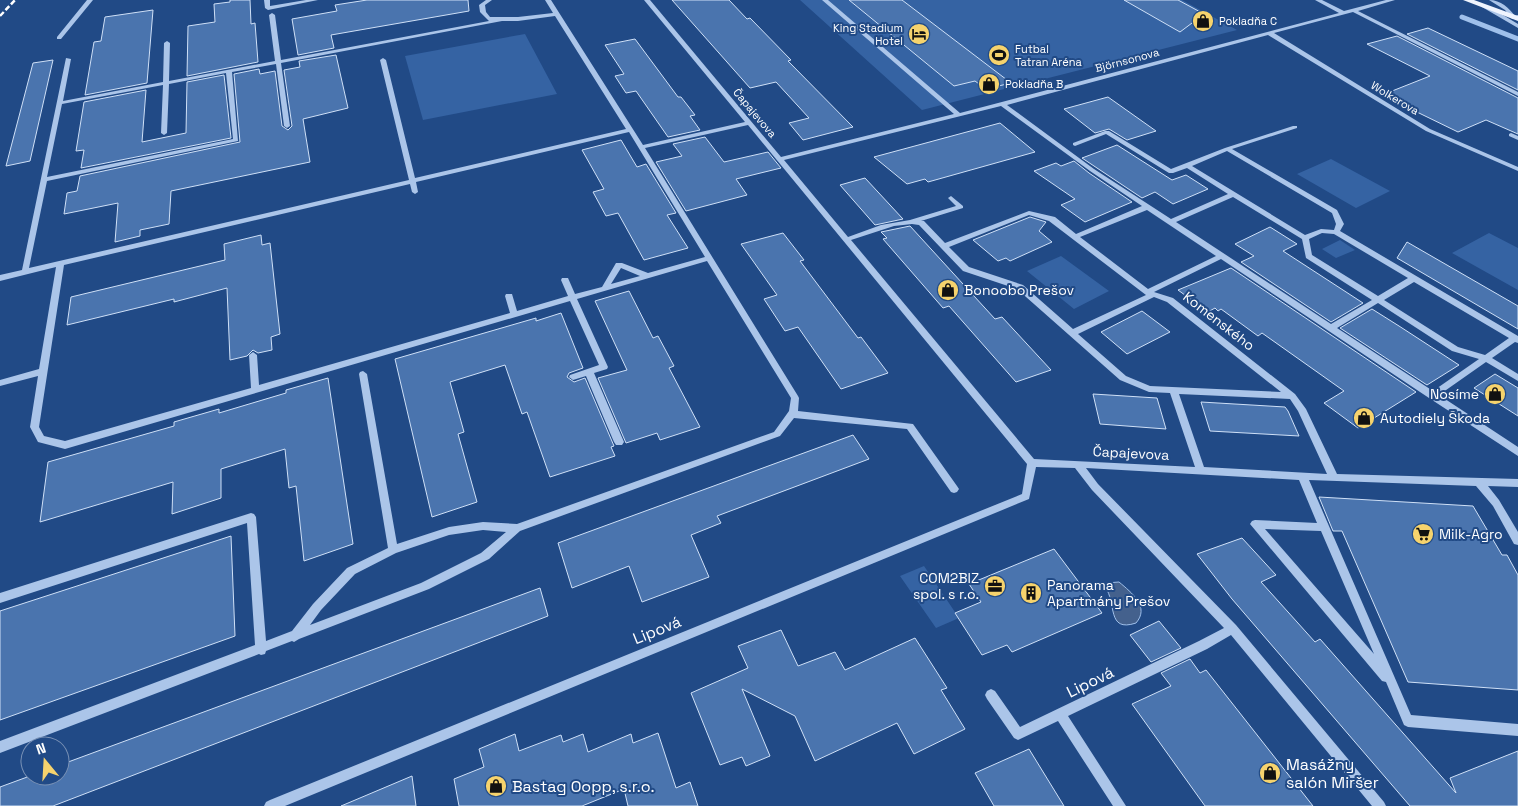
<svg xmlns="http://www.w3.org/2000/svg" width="1518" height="806" font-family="'Space Grotesk',sans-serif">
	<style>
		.green { fill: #3563a3 }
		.water { fill: #44618d; stroke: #9fc0eb }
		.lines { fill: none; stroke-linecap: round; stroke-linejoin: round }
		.stream { stroke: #9fc0eb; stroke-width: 5 }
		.building { fill: #4a74ae; stroke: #cfe0f7 }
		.minor { fill: #abc5e9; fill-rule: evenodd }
		.major { fill: #eff4fe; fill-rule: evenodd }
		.rail { stroke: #fff; stroke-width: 2.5; stroke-dasharray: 5.5 2.5; stroke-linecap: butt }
		.labels { text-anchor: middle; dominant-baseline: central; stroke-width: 4; stroke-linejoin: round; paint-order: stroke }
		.far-poi-label { font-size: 11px; fill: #fff; stroke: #214a86; text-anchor: start }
		.far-street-label { font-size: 11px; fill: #fff; stroke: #214a86 }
		.poi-label { font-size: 14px; fill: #fff; stroke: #214a86; text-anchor: start }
		.street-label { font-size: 14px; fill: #fff; stroke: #214a86 }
		.near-street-label { font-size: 16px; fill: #fff; stroke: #214a86 }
		.near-poi-label { font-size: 16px; fill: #fff; stroke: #214a86; text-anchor: start }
	</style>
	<rect width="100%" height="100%" fill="#214a86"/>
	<path class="green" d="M800 0H1182L1237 30 922 110Z
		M525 34 557 94 423 120 405 56Z
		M1331 159 1390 191 1356 208 1297 174Z
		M1489 233 1518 248V290L1452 253Z
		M1340 240 1355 250 1336 258 1322 249Z
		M1061 256 1109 291 1074 309 1027 271Z
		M924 566 959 618 936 628 900 576Z"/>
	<path class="water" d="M1119 582C1132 593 1150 607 1136 623 1106 633 1117 602 1105 587L1106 583Z"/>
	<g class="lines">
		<path class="stream" d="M1462 17 1518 39"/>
	</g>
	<path class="building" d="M230 0H250L251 24 255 23 258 62 187 76 188 26 215 22 214 4 230 2Z
		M367 0H468L469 11 331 35 334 48 298 55 292 19 337 11 335 5Z
		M672 0H729L747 19 750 18 791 60 788 61 853 127 803 140 789 123 809 118 776 82 750 88Z
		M849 0H902L1011 83 986 89 975 81 954 86Z
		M1124 0H1178L1204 14 1180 32Z
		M153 10 147 83 85 95 94 42 101 41 105 17Z
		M1428 28 1518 71V90L1407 34Z
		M1397 36 1518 98V134L1486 120 1458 132 1382 95 1430 76 1367 44Z
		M635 39 678 97H681L695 115 690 116 700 130 668 137 636 91 626 93 615 76 624 74 605 45Z
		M336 55 348 108 303 119 310 162 171 191 169 224 140 230V236L115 242 118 203 64 214 67 193 77 191 80 176 240 142 234 74 259 69 260 74 275 71 282 126 288 130 292 126 284 70 300 67 299 61Z
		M53 60 30 161 6 166 33 63Z
		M224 75 231 138 81 168 84 150 76 151 84 102 146 90 142 142 186 133 187 82Z
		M1108 97 1156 131 1127 140 1109 129 1095 133 1064 109Z
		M1000 123 1035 152 928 182 925 179 907 184 874 157Z
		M705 137 724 162 768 152 781 168 736 179 747 195 686 211 656 162 682 156 673 144Z
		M621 140 637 167 646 164 676 213 667 215 688 248 644 260 618 213 606 216 593 192 604 189 582 150Z
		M1117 145 1172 180 1186 175 1208 189 1173 204 1155 192 1142 198 1082 158Z
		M1074 161 1089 173 1132 202 1085 222 1061 205 1075 199 1034 171 1056 163 1061 166Z
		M865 178 903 219 875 225 840 185Z
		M1030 217 1046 222 1039 231 1052 242 1010 261 1006 258 998 261 973 240Z
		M910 226 995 319 1002 317 1051 370 1016 382 949 306 943 308 883 239 887 238 881 232Z
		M1270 227 1297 244 1283 251 1363 303 1331 322 1241 262 1254 256 1235 244Z
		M783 233 804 260 800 261 858 338 861 337 888 373 841 389 798 327 785 331 764 299 777 295 741 244Z
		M261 235 262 245 270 243 280 334 271 337 272 350 258 353 253 350 247 356 230 360 227 288 174 302V299L67 325 71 297 225 260 224 244Z
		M1407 242 1518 306V329L1397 258Z
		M1231 268 1416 392 1358 428 1324 403 1344 391 1262 333 1258 336 1221 309 1218 311 1215 308 1208 312 1178 290Z
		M629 291 653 338 658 336 674 366 669 368 700 427 660 440 657 433 626 443 598 378 627 370 595 301Z
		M1372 309 1399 326 1459 365 1427 385 1340 328Z
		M1142 311 1170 332 1127 354 1101 332Z
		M561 313 583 368 569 373 567 377 574 382 585 378 614 446 611 447 615 456 550 477 527 412 522 414 505 365 450 382 464 432 458 434 477 502 432 517 395 359 536 318V321Z
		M1495 374 1518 388V416L1474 388Z
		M328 378 353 544 304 561 296 486 289 488 285 449 221 469V498L172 514 173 482 40 522 48 462 174 426V422L219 409V413L286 393V390Z
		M1093 394 1157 398 1166 429 1100 424Z
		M1201 402 1285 407 1288 411 1299 436 1210 431Z
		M853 435 869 459 717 516 721 523 691 535 709 577 642 602 629 566 572 588 558 543Z
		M1319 497 1473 506 1502 555H1507L1518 575V690L1408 682 1342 531H1333Z
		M231 536 235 636 0 720V611Z
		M1242 538 1276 575 1261 582 1315 642 1320 639 1456 793 1450 778 1518 751V806H1410L1232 599 1197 554Z
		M1054 549 1102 613 1012 652 1007 645 982 655 955 613 981 602 969 584Z
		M540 588 548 616 53 806H0V787L30 776H60V765Z
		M1159 621 1181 648 1151 662 1130 635Z
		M781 630 798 666 835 652 845 670 915 638 947 688 941 690 965 729 914 754 897 723 815 761 795 716 742 689 770 756 746 766 742 757 720 765 691 693 748 668 738 646Z
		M1190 659 1200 673 1206 670 1313 806H1205L1132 704 1171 686 1161 673Z
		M658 733 676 788 690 782 698 806H628L624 789 582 806H459L454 779 484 767 479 749 515 734 519 751 561 735 563 742 583 734 588 752 631 734 633 743Z
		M1029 749 1064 806H994L975 773Z
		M412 776 416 806H341Z"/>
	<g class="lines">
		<path class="minor" d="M87 0H93L61 39H57V37Z
			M264 0H270V6L306 0H318L268 10 265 8Z
			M486 0H492L485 5 486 12 490 17H518L553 13 545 0H551L643 145 745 122 644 0H650L781 157 954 114 822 0H828L960 113 1339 13 1315 0H1322L1344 11 1386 0H1395L1358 11 1518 92V96L1353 12 1274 33 1430 129 1518 167V171L1426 131 1268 35 1007 105 1094 169 1171 219 1228 194 1187 168 1173 173H1169L1106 134 1075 146 1073 145V143L1105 131H1109L1171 169 1225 148 1293 126H1297V128L1232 149 1337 210 1344 224 1340 231 1518 336V343L1515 342 1492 358 1518 374V381L1486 362 1439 395 1518 447V456L1429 398 1221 259 1154 292 1173 298 1295 394 1306 409 1337 474 1518 479V487L1488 486 1499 500 1518 532V545L1514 544 1493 506 1476 486 1309 480 1411 715 1518 724V736L1408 727 1404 725 1386 682 1382 681 1250 524 1252 521 1255 520 1317 523 1299 480 1086 468 1098 484 1236 625 1384 802 1386 806H1372L1231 635 1207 649 1068 716 1126 806H1113L1058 721 1018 740 1014 738 987 699 985 695 987 691 991 689 995 691 1020 727 1199 641 1224 628 1092 490 1075 468 1036 467 1029 499 285 806H264L266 802 270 800 1022 494 1027 464 748 125 645 148 798 396 799 398 798 411 913 424 957 486 959 489 957 492 954 493 951 492 907 429 794 418 780 436 520 531 489 559 429 589 299 639 294 642 292 641 266 651 265 654 261 655 259 654 0 753V741L255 645 247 523 0 603V593L251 513 254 514 256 517 266 641 292 631 313 604 347 568 388 548 359 374 360 372 363 371 367 374 397 544 449 527 483 522 517 524 774 432 789 411 791 398 707 261 577 299 608 367 607 369 594 373 624 442 622 445H616L614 442 586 376 573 380 569 377 570 375 599 365 570 301 65 449 38 442 30 427 38 376 0 386V380L39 369 56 267 0 281V275L22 270 66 58 71 59 63 101 163 82 164 43 167 41 170 43 169 81 275 61 269 15 272 13 275 15 281 60 489 21 480 12 479 5ZM555 16 626 129 415 178 386 60 383 58 380 60 409 180 29 268 47 181 238 141 232 72 276 64 284 126 287 128 290 126 281 63 502 21H518ZM226 73 233 139 47 177 62 104 163 85 161 133 164 135 167 133 169 84ZM1001 106 1090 171 1142 206 1076 234 1055 217 1029 211 945 243 924 221H921L963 208V206L951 196 948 198 956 206 910 220 881 225 848 237 784 160ZM629 132 705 257 648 273 622 263H616L602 287 575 294 568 278H562L561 280 568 296 517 311 512 294H506L505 296 510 313 259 385 257 355 253 352 249 355 251 388 65 441 44 436 39 427 64 265 410 184 412 192 415 194 418 192 416 182ZM1227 151 1332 213 1336 224 1334 230 1321 229 1305 235 1192 166ZM1233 197 1302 239 1306 258 1372 300 1331 324 1176 222ZM1147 210 1216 256 1148 289 1080 237ZM1029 215 1049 221 1146 295 1073 329 1023 285 969 267 949 247ZM912 224 919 225 963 271 1017 289 1120 380 1149 392 1170 393 1195 467 1034 459 851 240 894 226ZM1322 233 1334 234 1408 278 1378 296 1312 255 1309 239ZM621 268 640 276 611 284ZM1414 282 1509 338 1485 355 1458 347 1384 300ZM1154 297 1167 302 1281 392 1150 386 1126 376 1078 334ZM1378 303 1452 351 1479 359 1433 391 1337 328ZM1179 394 1290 399 1298 411 1327 474 1204 467ZM1265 529 1321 531 1374 654ZM483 530 506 532 481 553 421 583 310 625 321 610 355 574 396 553 449 535Z
			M1489 0C1501 0 1509 8 1515 16L1518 15V19H1512L1505 10Z
			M1482 5H1486L1518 24V28L1482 7Z
			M1511 133 1518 136V140L1509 136V134Z"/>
		<path class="major" d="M1463 0H1474L1518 16V21Z"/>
		<path class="rail" d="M0 16 15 0"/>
	</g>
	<defs>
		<g id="shop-disc" transform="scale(1.125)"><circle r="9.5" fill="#f6d36d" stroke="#214a86"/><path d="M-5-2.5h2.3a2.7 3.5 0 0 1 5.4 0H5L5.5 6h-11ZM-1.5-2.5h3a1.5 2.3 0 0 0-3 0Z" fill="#111"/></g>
		<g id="hotel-disc" transform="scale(1.125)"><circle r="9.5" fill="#f6d36d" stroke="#214a86"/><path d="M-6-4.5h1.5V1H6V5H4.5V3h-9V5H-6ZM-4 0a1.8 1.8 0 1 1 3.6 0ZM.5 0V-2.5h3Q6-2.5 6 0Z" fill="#111"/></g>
		<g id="stadium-disc" transform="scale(1.125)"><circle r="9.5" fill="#f6d36d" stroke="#214a86"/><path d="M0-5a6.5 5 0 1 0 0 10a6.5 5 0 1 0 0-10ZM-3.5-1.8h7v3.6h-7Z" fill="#111"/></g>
		<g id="supermarket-disc" transform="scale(1.125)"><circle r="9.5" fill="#f6d36d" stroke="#214a86"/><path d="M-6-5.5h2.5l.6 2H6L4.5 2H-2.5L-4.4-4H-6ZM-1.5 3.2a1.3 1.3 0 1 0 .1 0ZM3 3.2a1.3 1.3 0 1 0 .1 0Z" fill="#111"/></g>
		<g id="office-disc" transform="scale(1.125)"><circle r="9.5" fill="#f6d36d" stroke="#214a86"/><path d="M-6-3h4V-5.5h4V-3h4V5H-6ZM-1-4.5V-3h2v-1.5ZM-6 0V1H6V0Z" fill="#111"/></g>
		<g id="building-disc" transform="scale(1.125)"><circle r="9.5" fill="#f6d36d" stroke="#214a86"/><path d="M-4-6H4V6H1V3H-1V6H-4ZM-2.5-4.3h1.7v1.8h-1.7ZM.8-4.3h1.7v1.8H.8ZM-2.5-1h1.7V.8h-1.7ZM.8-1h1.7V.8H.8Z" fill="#111"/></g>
	</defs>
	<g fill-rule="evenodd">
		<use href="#shop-disc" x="1203" y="21"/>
		<use href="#hotel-disc" x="919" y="34"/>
		<use href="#stadium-disc" x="999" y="55"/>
		<use href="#shop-disc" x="989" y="84"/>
		<use href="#shop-disc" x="948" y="290"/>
		<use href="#shop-disc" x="1495" y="394"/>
		<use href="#shop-disc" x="1364" y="418"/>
		<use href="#supermarket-disc" x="1423" y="534"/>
		<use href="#office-disc" x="995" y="586"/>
		<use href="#building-disc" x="1031" y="593"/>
		<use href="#shop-disc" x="1270" y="773"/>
		<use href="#shop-disc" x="496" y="786"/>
	</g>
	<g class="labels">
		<g class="far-poi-label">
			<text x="1219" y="21">Pokladňa C</text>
			<text x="903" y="28" text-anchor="end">King Stadium<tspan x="903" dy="13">Hotel</tspan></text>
			<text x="1015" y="49">Futbal<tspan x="1015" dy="13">Tatran Aréna</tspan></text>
			<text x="1005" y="84">Pokladňa B</text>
		</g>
		<g class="far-street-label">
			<text transform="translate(1127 60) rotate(-15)">Björnsonova</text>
			<text transform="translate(1395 98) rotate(31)">Wolkerova</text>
			<text transform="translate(755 113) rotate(50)">Čapajevova</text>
		</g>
		<g class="poi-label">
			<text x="964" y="290">Bonoobo Prešov</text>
			<text x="1479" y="394" text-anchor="end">Nosíme</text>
			<text x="1380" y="418">Autodiely Škoda</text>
			<text x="1439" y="534">Milk-Agro</text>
			<text x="979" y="578" text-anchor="end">COM2BIZ<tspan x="979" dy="16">spol. s r.o.</tspan></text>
			<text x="1047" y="585">Panorama<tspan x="1047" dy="16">Apartmány Prešov</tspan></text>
		</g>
		<g class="street-label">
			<text transform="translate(1219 321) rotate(38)">Komenského</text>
			<text transform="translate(1131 453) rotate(3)">Čapajevova</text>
		</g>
		<g class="near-street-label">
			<text transform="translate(657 630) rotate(-22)">Lipová</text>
			<text transform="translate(1090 682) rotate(-26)">Lipová</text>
		</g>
		<g class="near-poi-label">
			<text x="1286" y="764">Masážny<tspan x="1286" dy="18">salón Miršer</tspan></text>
			<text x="512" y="786">Bastag Oopp, s.r.o.</text>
		</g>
	</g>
	<g transform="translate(45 761) rotate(342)"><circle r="24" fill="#214a86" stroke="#7a92b6"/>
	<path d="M0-4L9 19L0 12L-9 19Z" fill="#f6d36d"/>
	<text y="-8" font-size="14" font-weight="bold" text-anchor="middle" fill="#ffffff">N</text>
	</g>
</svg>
